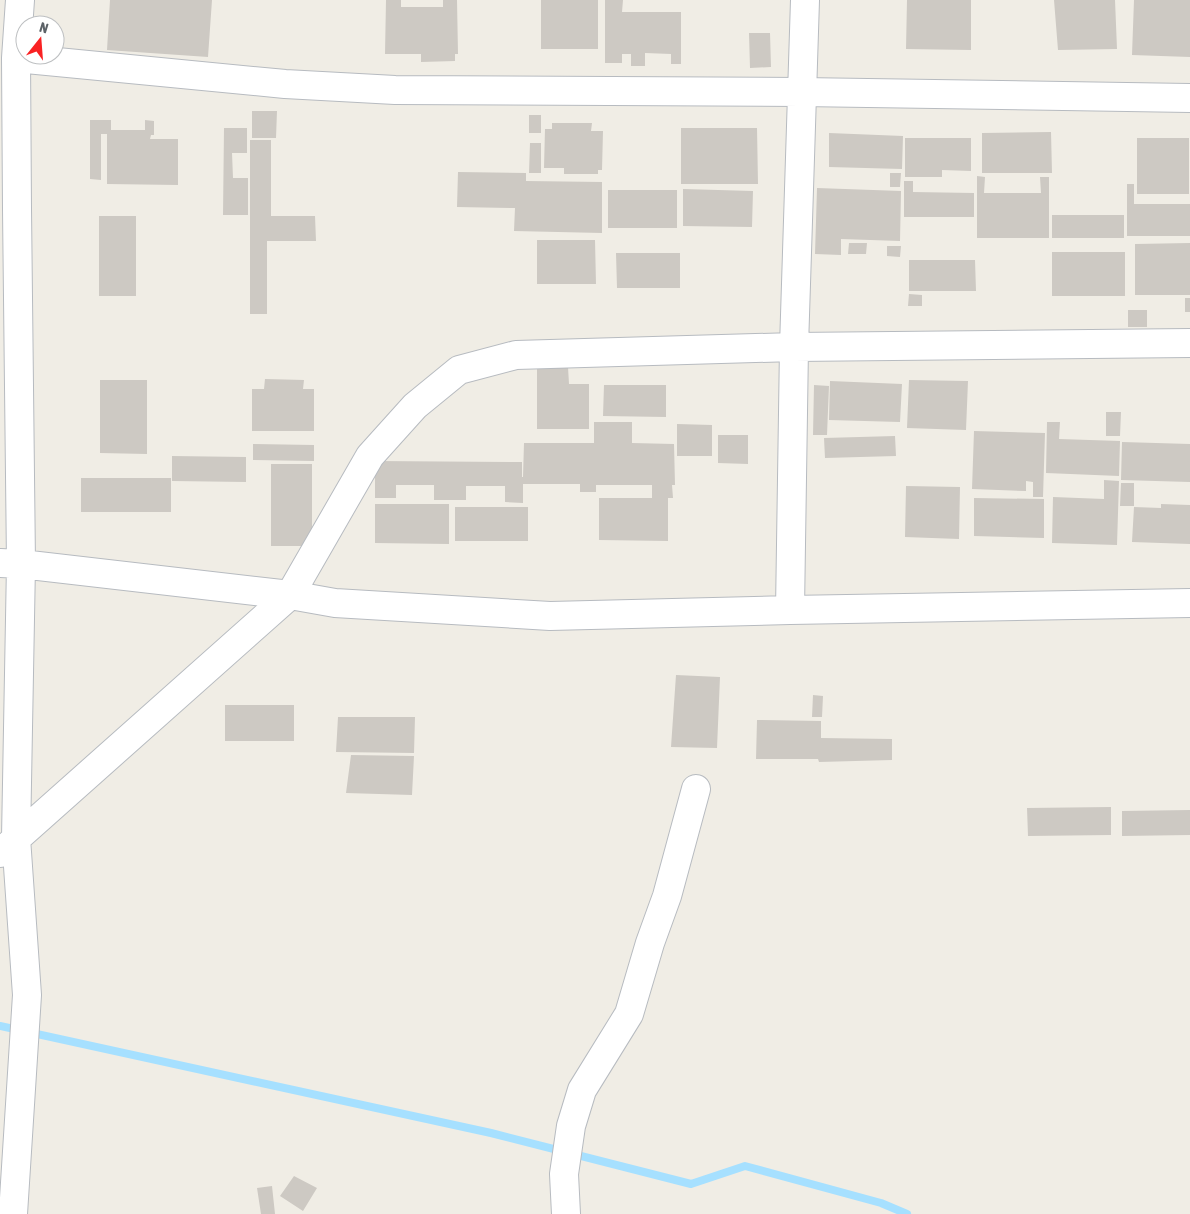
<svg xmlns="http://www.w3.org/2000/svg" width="1190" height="1214" font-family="'Asap Condensed',sans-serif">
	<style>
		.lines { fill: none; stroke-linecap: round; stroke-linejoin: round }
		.stream { stroke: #a6e0ff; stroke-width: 8 }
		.building { fill: #cdc9c3 }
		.minor-casing { stroke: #b7bbc0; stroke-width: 30 }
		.minor { stroke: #fff; stroke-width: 28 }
	</style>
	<rect width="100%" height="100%" fill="#f0ede5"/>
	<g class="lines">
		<path class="stream" d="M0 1026 491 1133 691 1184 745 1166 881 1203 907 1214"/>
	</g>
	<path class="building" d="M110 0H212L208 57 107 50Z
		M386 0H401V7H443V0H457L458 54H455V61L421 62V54H385Z
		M541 0H598V49H541Z
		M605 0H623L622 12H681V64H671V54L645 53V66H631V54H622V63H605Z
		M907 0H971V50L906 49Z
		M1054 0H1115L1117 49 1058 50Z
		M1134 0H1190V57L1132 55Z
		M749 33H770L771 67 750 68Z
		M252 111H277L276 138H252Z
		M529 115H541V133H529Z
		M90 120H111V130H145V120L154 121V135H151L150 139H178V185L107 184V134H101V180L90 179Z
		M552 123H592L591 131H603L602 170H598V174H564V168H544L545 129H552Z
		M224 128H247V153H232L233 178H248V215H223Z
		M681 128H757L758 184H681Z
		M1051 132 1052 173H982V133Z
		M829 133 903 136 902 169 829 167Z
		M905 138H971V171L942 170V177H905Z
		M1137 138H1189V194H1137Z
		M250 140H271V216H315L316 241H267V314H250Z
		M530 143H541V173H529Z
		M458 172 526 173V181L602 182V233L514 231 515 208 457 207Z
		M890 173H901L900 187H890Z
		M977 176 985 177 984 193H1041L1040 177H1049V238H977Z
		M904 181H913V192L974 193V217H904Z
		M1127 184H1134V204H1190V236H1127Z
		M817 188 901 191 900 241 841 239V255L815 254Z
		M683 189 753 191 752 227 683 226Z
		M608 190H677V228H608Z
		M1052 215H1124V238H1052Z
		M99 216H136V296H99Z
		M537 240H595L596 284H537Z
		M849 243H867L866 254H848Z
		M1190 243V295H1135V244Z
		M887 246H901L900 257 887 256Z
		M1052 252H1125V296H1052Z
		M616 253H680V288H617Z
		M909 260H975L976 291H909Z
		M909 294 922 295V306H908Z
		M1185 298H1190V312H1185Z
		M1128 310H1147V327H1128Z
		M568 367 569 384H589V429H537V368Z
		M265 379 304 380 303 389H314V431H252V389H264Z
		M100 380H147V454L100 453Z
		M909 380 968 381 966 430 907 428Z
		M830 381 902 384 900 422 829 420Z
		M604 385H666V417L603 416Z
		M814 385 829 386 827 435H813Z
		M1106 412H1121L1120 436H1106Z
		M594 422H632V443L674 444 675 485H672L673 498H668V541L599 540V498H652V485H596V492H580V484H523V503L505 502V486H466V500H434V485H396V498H375V461L522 462V477H523L524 443H594Z
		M1047 422H1060L1059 439 1120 441 1119 476 1046 473Z
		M677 424 712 425V456H677Z
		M974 431 1045 433 1043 497H1033V482L1026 481V491L972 489Z
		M718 435H748V464L718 463Z
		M895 436 896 456 825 458 824 438Z
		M1122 442 1190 444V482L1121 480Z
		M253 444 314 445V461L253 460Z
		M172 456 246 457V482L172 481Z
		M271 464H312V546H271Z
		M81 478H171V512H81Z
		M1104 480 1119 481 1117 545 1052 543 1053 497 1104 499Z
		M1121 483H1134V506H1120Z
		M906 486 960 487 959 539 905 537Z
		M974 498 1044 499V538L974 536Z
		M375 504H449V544L375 543Z
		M1161 504 1190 505V544L1132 542 1134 507 1161 508Z
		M455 507H528V541H455Z
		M676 675 720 677 717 748 671 747Z
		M813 695 823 696 822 717H812Z
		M225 705H294V741H225Z
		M338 717H415L414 753 336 752Z
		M757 720 821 721V738L892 739V760L819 762 818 759H756Z
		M351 755 414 756 412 795 346 793Z
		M1111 807V835L1028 836 1027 808Z
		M1190 810V835L1122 836V811Z
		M294 1176 317 1188 303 1211 280 1196Z
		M272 1186 275 1214H261L257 1188Z"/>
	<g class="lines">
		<g class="minor-casing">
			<path id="minor" d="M16 58 285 84 395 90 801 92 1190 98
				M0 563 21 564 290 595 335 603 550 616 790 610 1190 603
				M790 610 794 347 805 0
				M0 853 290 595 370 456 415 406 459 370 516 355 794 347 1190 343
				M13 1214 27 995 16 838 21 564 17 209 16 58 20 0
				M566 1214 564 1174 571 1126 582 1090 629 1014 650 943 667 896 696 789"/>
		</g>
		<use href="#minor" class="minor"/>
	</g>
	<g transform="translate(40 40) rotate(17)"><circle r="24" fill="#ffffff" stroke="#bec0c2"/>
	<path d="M0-4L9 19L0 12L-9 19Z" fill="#f92223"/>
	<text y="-8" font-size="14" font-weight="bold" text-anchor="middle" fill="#5c6267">N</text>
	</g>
</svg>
